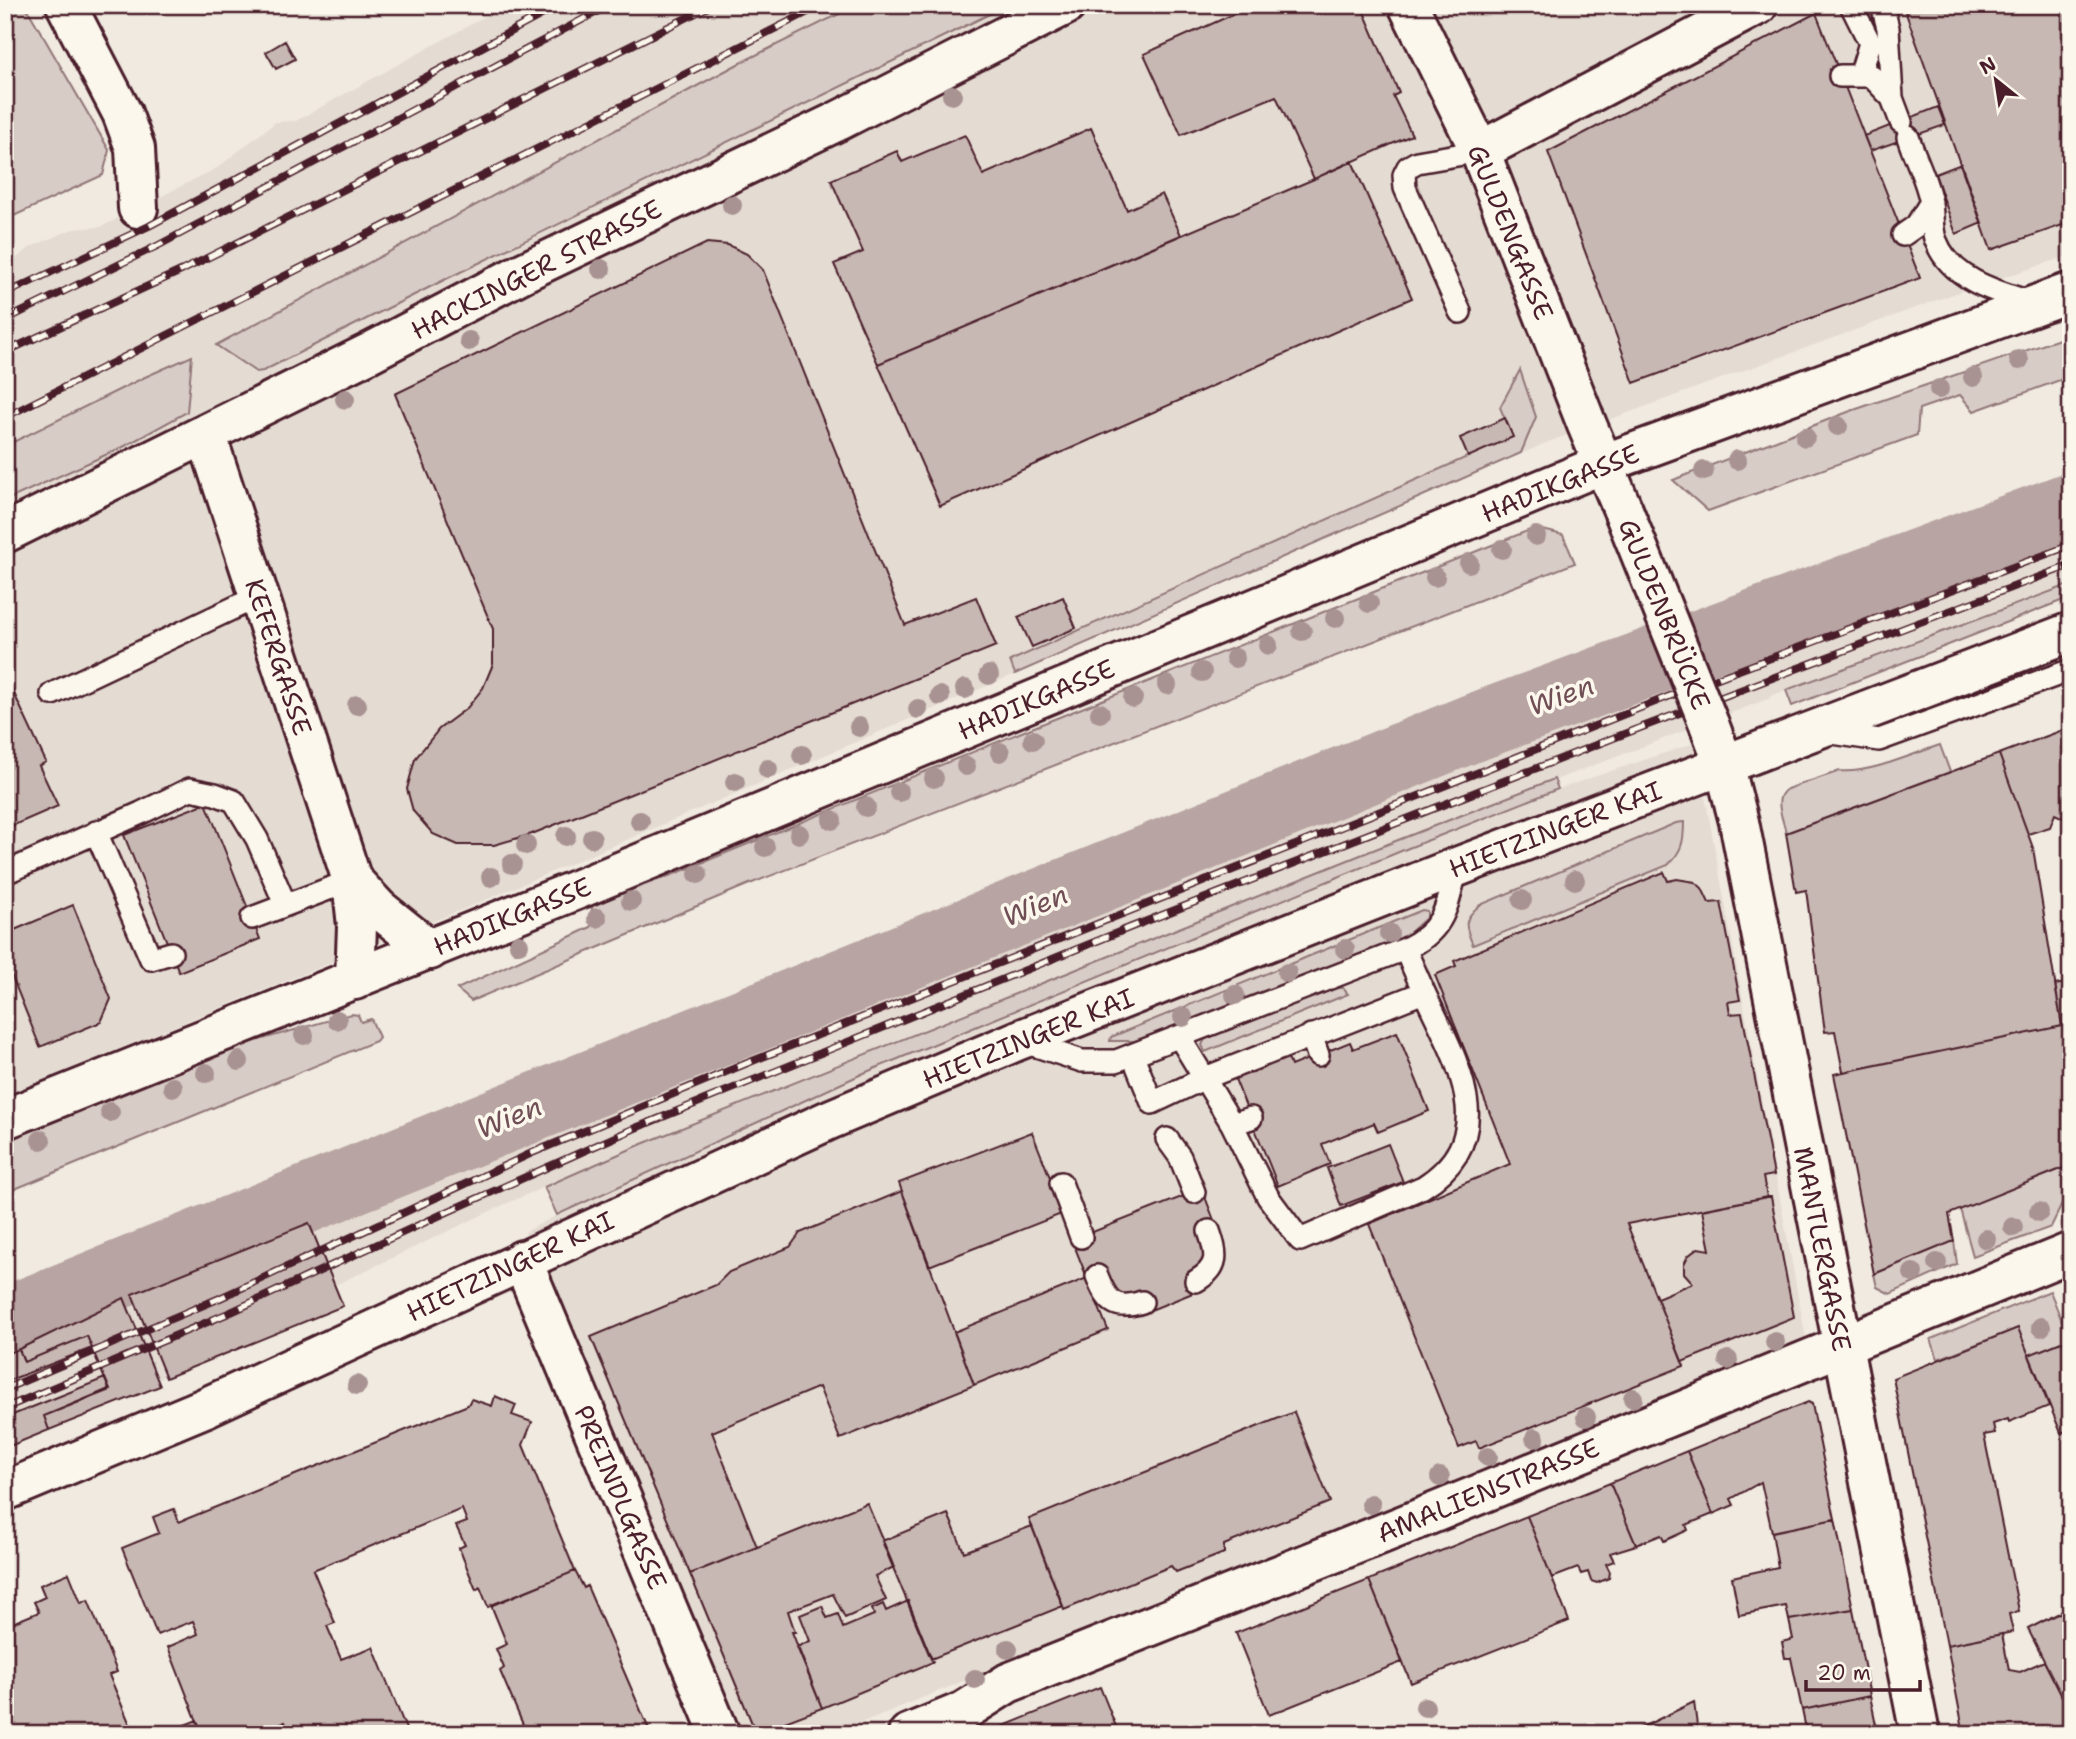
<svg xmlns="http://www.w3.org/2000/svg" width="2076" height="1739" font-family="'Shantell Sans',sans-serif">
	<style>
		.built { fill: #e4dbd2 }
		.green { fill: #d8ccc6; stroke: #917678; stroke-width: 2 }
		.lines { fill: none; stroke-linecap: round; stroke-linejoin: round }
		.river { stroke: #b8a4a2; stroke-width: 68 }
		.building { fill: #c8b8b3; stroke: #4a1f2b; stroke-width: 2 }
		.service-casing { stroke: #4a1f2b; stroke-width: 26 }
		.minor-casing { stroke: #4a1f2b; stroke-width: 44 }
		.tertiary-casing { stroke: #4a1f2b; stroke-width: 44 }
		.primary-casing { stroke: #4a1f2b; stroke-width: 44 }
		.service { stroke: #fbf7ec; stroke-width: 21 }
		.minor { stroke: #fbf7ec; stroke-width: 38 }
		.tertiary { stroke: #fbf7ec; stroke-width: 38 }
		.primary { stroke: #fbf7ec; stroke-width: 38 }
		.rail-casing { stroke: #4a1f2b; stroke-width: 8 }
		.rail { stroke: #fbf7ec; stroke-width: 5; stroke-dasharray: 16; stroke-linecap: butt }
		.tertiary-bridge-casing { stroke: #4a1f2b; stroke-width: 44; stroke-linecap: butt }
		.tertiary-bridge { stroke: #fbf7ec; stroke-width: 38 }
		.tree { fill: #a89292 }
		.labels { text-anchor: middle; dominant-baseline: central; stroke-width: 7; stroke-linejoin: round; paint-order: stroke }
		.street-label { font-size: 26px; fill: #4a1f2b; stroke: #fbf7ec }
		.water-label { font-size: 28px; font-style: italic; fill: #704e55; stroke: #fbf7ec }
	</style>
	<rect width="100%" height="100%" fill="#f0eae0"/>
	<filter id="ink" filterUnits="userSpaceOnUse"><feTurbulence type="fractalNoise" baseFrequency=".0143" numOctaves="2"/><feDisplacementMap in="SourceGraphic" scale="14" xChannelSelector="R" yChannelSelector="G"/><feConvolveMatrix kernelMatrix="1 2 1 2 8 2 1 2 1" color-interpolation-filters="sRGB"/></filter>
	<g filter="url(#ink)">
		<path class="built" d="M506 5H857L738 64 217 346 263 371 440 282 1008 5H2071V255L1956 293 1548 442 1015 674 471 906 5 1095V501L125 446 186 412 191 357 145 377 5 446V262L18 257 31 247 73 229 101 227 150 202 217 168 276 122 296 121Z
			M2071 530V584L1770 696V698L1388 844 642 1144 505 1204 335 1285 343 1306 5 1440V1347L611 1101 1376 797 1768 643Z
			M1695 743 1806 1339 833 1734H735L525 1232 557 1215 864 1073 1406 849 1558 789Z"/>
		<path class="green" d="M5 5H25L109 150 103 175 5 220Z
			M857 5H1008L440 282 263 371 256 372 216 345 738 64Z
			M2071 335V376L1974 411 1960 395 1919 409 1917 435 1708 511 1673 480 1848 412Z
			M192 356 187 412 125 446 5 501V446L145 377Z
			M1520 370 1536 417 1521 453 1015 674 1010 661 1512 437 1500 407Z
			M1535 528 1563 535 1575 563 747 885 471 1001 457 989 591 927 592 904 677 873 1029 729Z
			M2071 584V597L1792 706 1786 690Z
			M1940 745 1950 772 1786 833C1783 818 1772 798 1787 789L1840 771C1869 774 1912 754 1940 745Z
			M1554 779 1558 789 1406 849 864 1073 557 1215 544 1187 642 1144 1388 844Z
			M1684 822C1684 842 1682 851 1668 865L1473 945C1464 925 1463 919 1480 905L1676 823Z
			M1422 910 1427 911V917L1406 936 1158 1034 1134 1041H1110L1111 1037Z
			M1336 988H1343L1348 994 1205 1052 1202 1045 1205 1039Z
			M351 1014 358 1015 361 1022 371 1019 379 1037 376 1041 5 1193V1141L238 1046Z
			M2071 1165V1196L2064 1200 2051 1227 1973 1256 1960 1209Z
			M1954 1241 1957 1264 1890 1294 1877 1287 1874 1274Z
			M2050 1291 2069 1339 2029 1355 2018 1328 1938 1359 1931 1339Z"/>
		<g class="lines">
			<path class="river" d="M5 1321 1470 729 2071 506"/>
		</g>
		<path class="building" d="M1254 5H1361L1399 93 1393 96 1412 135 1314 179 1276 96 1181 135 1144 54Z
			M1903 5H2071V222L1991 250Z
			M1816 13 1920 278 1634 383 1548 152Z
			M285 41 295 59 276 69 266 52Z
			M1938 107 1945 125 1870 151 1864 136Z
			M1091 128 1127 210 1162 194 1181 235 878 364 834 264 863 252 831 180 897 151 902 162 965 135 983 175Z
			M1352 161 1412 298 940 506 878 364 1314 179Z
			M1961 164 1982 223 1956 234 1935 174Z
			M707 243 728 245 747 254 763 270 905 625 976 597 996 646 532 834 494 845H458L433 834 413 811 407 789 415 759 439 729 467 708 483 688 493 664V629L395 394Z
			M1505 418 1513 437 1468 457 1460 438Z
			M1063 597 1076 628 1032 647 1018 617Z
			M5 674 46 762 39 766 58 806 5 829Z
			M2071 727V834L2065 831 2070 821 2055 814 2050 827 2028 834 1999 754Z
			M1999 754 2033 848 2062 1026 1843 1072 1835 1031 1825 1032 1806 890 1796 892 1786 833Z
			M206 803 260 939 179 972 124 835Z
			M1664 872 1668 881 1677 879 1695 882 1702 888 1709 903 1721 902 1740 1000 1728 1002 1730 1014 1742 1013 1774 1175 1763 1177 1767 1197 1627 1224 1684 1366 1479 1448 1476 1441 1459 1448 1369 1224 1510 1164 1435 975 1456 966 1454 961Z
			M73 905 111 999 101 1022 40 1047 5 959V934Z
			M2071 982V1165L1949 1214 1954 1241 1874 1274 1834 1074 2062 1026 2055 985Z
			M1397 1032 1429 1111 1378 1132 1374 1123 1322 1144 1330 1164 1278 1186 1231 1069 1284 1048 1291 1066 1350 1042 1353 1049Z
			M1032 1132 1064 1213 929 1266 899 1183Z
			M1388 1144 1403 1182 1341 1206 1327 1168Z
			M1202 1189 1217 1228 1199 1267 1200 1290 1146 1312 1138 1293 1122 1295 1117 1292 1109 1282 1088 1280 1072 1240Z
			M902 1191 974 1385 840 1439 819 1387 712 1432 757 1547 690 1574 591 1337 716 1285 729 1272 790 1247 800 1233Z
			M1767 1197H1771L1794 1317 1682 1362 1657 1298 1693 1283 1684 1273V1264L1688 1256 1698 1248 1710 1250 1702 1210Z
			M309 1223 343 1306 166 1378 132 1294Z
			M1087 1278 1108 1330 974 1385 954 1332Z
			M124 1298 160 1386 49 1430 44 1416 109 1389 87 1336 24 1362 19 1349Z
			M2018 1328 2049 1406 2009 1422 2008 1419 1993 1424 1995 1433 1984 1435 2019 1611 2009 1614 2013 1632 1947 1645 1893 1378Z
			M87 1336 92 1348 5 1382V1354L19 1349 24 1362Z
			M2071 1338V1429L2061 1433 2029 1355Z
			M105 1378 110 1390 44 1416 49 1430 5 1448V1418Z
			M495 1396 516 1405 512 1415 532 1422 523 1445 575 1571 488 1607 480 1587 476 1590 459 1548 465 1545 456 1526 467 1522 462 1509 313 1570 335 1623 327 1626 341 1659 373 1647 408 1734H290L285 1722 281 1723 284 1731 280 1734H202L168 1647 198 1634 193 1621 157 1635 122 1548 159 1533 153 1517 174 1509 179 1522 468 1405 471 1399 492 1406Z
			M1808 1402 1812 1404 1835 1519 1772 1532 1761 1482 1731 1499 1734 1505 1713 1514 1687 1451Z
			M1294 1412 1330 1502 1224 1545V1553L1176 1572 1171 1566 1064 1610 1029 1519Z
			M1687 1451 1713 1514 1686 1525 1688 1530 1664 1541 1661 1535 1636 1545 1610 1483Z
			M1610 1483 1636 1545 1610 1553 1614 1561 1606 1564 1610 1572 1609 1578 1597 1583 1591 1581 1588 1572 1581 1574 1578 1568 1552 1578 1527 1516Z
			M867 1503 894 1567 875 1576 886 1600 845 1618 833 1594 788 1611 795 1632H792L822 1708 756 1733 690 1574Z
			M948 1514 964 1552 1032 1526 1063 1606 931 1659 882 1541Z
			M1527 1516 1569 1621 1411 1683 1369 1580Z
			M1835 1519 1853 1609 1789 1620 1786 1606 1739 1615 1732 1577 1778 1567 1772 1532Z
			M575 1571 584 1588 587 1586 651 1734H527L500 1671 504 1668 496 1649 507 1644 491 1605Z
			M69 1573 81 1603 88 1600 117 1672 109 1675 134 1734H5V1626L39 1612 34 1602 45 1597 40 1585Z
			M1369 1580 1402 1662 1269 1715 1236 1633Z
			M908 1601 933 1662 822 1708 797 1647 810 1641 800 1615 822 1606 827 1618 838 1614 843 1628 874 1615 872 1609 883 1604 886 1611Z
			M2071 1607V1714L2028 1629Z
			M1853 1609 1870 1696 1802 1710 1791 1658H1785L1782 1642 1793 1639 1789 1620Z
			M2002 1634 2009 1670 2020 1672 2044 1661 2071 1714V1724L2052 1734H1964L1947 1645Z
			M1100 1687 1119 1734H984Z
			M1870 1696 1878 1734H1803V1731L1806 1729 1802 1710Z
			M1694 1702 1698 1734H1628Z
			M197 1720 201 1731 194 1734H162Z"/>
		<g class="lines">
			<g class="service-casing">
				<path id="service" d="M1851 5 1870 43 1860 76
					M1882 5 1888 28 1892 98 1901 122
					M1840 76H1871L1892 98
					M1908 137C1915 159 1928 182 1931 204 1933 216 1931 230 1936 241 1951 280 1997 292 2033 303
					M1903 235 1916 226 1931 202
					M1460 312 1405 188 1404 175 1408 167 1417 162 1480 151
					M52 694 259 596
					M1826 732 1879 740 2071 670
					M96 832 151 959 171 953
					M5 873 141 813 190 789 215 794 234 801 257 839 285 904
					M252 918 352 880
					M1311 1035 1318 1055
					M1180 1038 1232 1124 1251 1118
					M1021 1041 1082 1061H1116L1405 949
					M1133 1056 1152 1103 1205 1078 1424 992 1405 949C1445 931 1447 906 1457 867
					M1232 1124 1268 1197 1300 1240 1423 1187C1505 1135 1454 1058 1424 992
					M1167 1139 1180 1157 1194 1192
					M1061 1183 1081 1237
					M1097 1276C1107 1301 1114 1311 1142 1302
					M1196 1281C1220 1267 1217 1254 1209 1231"/>
			</g>
			<g class="minor-casing">
				<path id="minor" d="M66 5 122 113 135 148 138 208
					M1480 151 1758 5
					M206 434 352 880 357 926 355 980
					M5 533 367 354 522 273 838 121 1066 5
					M352 880 378 908 430 950
					M522 1260 720 1734
					M908 1734 964 1711 1008 1683 1414 1521 2071 1252"/>
			</g>
			<g class="tertiary-casing">
				<path id="tertiary" d="M1408 5 1480 151 1587 425 1623 510
					M1709 724 1724 764 1739 822 1920 1734"/>
			</g>
			<g class="primary-casing">
				<path id="primary" d="M5 1119 581 888 1603 464 2071 292
					M5 1491 204 1408 829 1120 1019 1040 1457 867 2071 632"/>
			</g>
			<use href="#service" class="service"/>
			<use href="#minor" class="minor"/>
			<use href="#tertiary" class="tertiary"/>
			<use href="#primary" class="primary"/>
			<g class="rail-casing">
				<path id="rail" d="M5 294 149 226 560 5
					M5 320 159 245 610 5
					M5 352 183 270 712 5
					M5 417 822 5
					M5 1389 220 1298 532 1153 745 1064 1670 696 2071 545
					M5 1408 231 1312 447 1212 633 1129 1129 928 1616 737 2071 565"/>
			</g>
			<use href="#rail" class="rail"/>
			<g class="tertiary-bridge-casing">
				<path id="tertiary-bridge" d="M1623 510 1709 724"/>
			</g>
			<use href="#tertiary-bridge" class="tertiary-bridge"/>
		</g>
		<g class="tree">
			<circle cx="952" cy="95" r="10"/>
			<circle cx="732" cy="205" r="10"/>
			<circle cx="601" cy="269" r="10"/>
			<circle cx="469" cy="341" r="10"/>
			<circle cx="2019" cy="360" r="10"/>
			<circle cx="1973" cy="377" r="10"/>
			<circle cx="1939" cy="389" r="10"/>
			<circle cx="345" cy="399" r="10"/>
			<circle cx="1838" cy="426" r="10"/>
			<circle cx="1805" cy="437" r="10"/>
			<circle cx="1737" cy="460" r="10"/>
			<circle cx="1704" cy="471" r="10"/>
			<circle cx="1536" cy="536" r="10"/>
			<circle cx="1502" cy="549" r="10"/>
			<circle cx="1469" cy="563" r="10"/>
			<circle cx="1435" cy="577" r="10"/>
			<circle cx="1369" cy="603" r="10"/>
			<circle cx="1335" cy="618" r="10"/>
			<circle cx="1302" cy="631" r="10"/>
			<circle cx="1268" cy="645" r="10"/>
			<circle cx="1235" cy="658" r="10"/>
			<circle cx="1202" cy="672" r="10"/>
			<circle cx="989" cy="675" r="10"/>
			<circle cx="1167" cy="685" r="10"/>
			<circle cx="965" cy="689" r="10"/>
			<circle cx="940" cy="696" r="10"/>
			<circle cx="1133" cy="698" r="10"/>
			<circle cx="357" cy="705" r="10"/>
			<circle cx="918" cy="709" r="10"/>
			<circle cx="1100" cy="713" r="10"/>
			<circle cx="859" cy="727" r="10"/>
			<circle cx="1033" cy="740" r="10"/>
			<circle cx="1000" cy="752" r="10"/>
			<circle cx="802" cy="755" r="10"/>
			<circle cx="966" cy="766" r="10"/>
			<circle cx="768" cy="769" r="10"/>
			<circle cx="934" cy="778" r="10"/>
			<circle cx="735" cy="782" r="10"/>
			<circle cx="899" cy="792" r="10"/>
			<circle cx="866" cy="807" r="10"/>
			<circle cx="832" cy="820" r="10"/>
			<circle cx="640" cy="821" r="10"/>
			<circle cx="799" cy="834" r="10"/>
			<circle cx="566" cy="836" r="10"/>
			<circle cx="592" cy="838" r="10"/>
			<circle cx="526" cy="845" r="10"/>
			<circle cx="765" cy="847" r="10"/>
			<circle cx="512" cy="864" r="10"/>
			<circle cx="698" cy="874" r="10"/>
			<circle cx="491" cy="877" r="10"/>
			<circle cx="1575" cy="880" r="10"/>
			<circle cx="1522" cy="900" r="10"/>
			<circle cx="631" cy="901" r="10"/>
			<circle cx="597" cy="918" r="10"/>
			<circle cx="1389" cy="933" r="10"/>
			<circle cx="519" cy="944" r="10"/>
			<circle cx="1345" cy="949" r="10"/>
			<circle cx="1287" cy="973" r="10"/>
			<circle cx="1235" cy="995" r="10"/>
			<circle cx="1183" cy="1017" r="10"/>
			<circle cx="337" cy="1020" r="10"/>
			<circle cx="304" cy="1035" r="10"/>
			<circle cx="239" cy="1061" r="10"/>
			<circle cx="206" cy="1073" r="10"/>
			<circle cx="173" cy="1087" r="10"/>
			<circle cx="110" cy="1112" r="10"/>
			<circle cx="41" cy="1140" r="10"/>
			<circle cx="2039" cy="1212" r="10"/>
			<circle cx="2013" cy="1227" r="10"/>
			<circle cx="1986" cy="1239" r="10"/>
			<circle cx="1937" cy="1263" r="10"/>
			<circle cx="1913" cy="1273" r="10"/>
			<circle cx="2041" cy="1327" r="10"/>
			<circle cx="1775" cy="1342" r="10"/>
			<circle cx="1728" cy="1360" r="10"/>
			<circle cx="357" cy="1385" r="10"/>
			<circle cx="1633" cy="1398" r="10"/>
			<circle cx="1586" cy="1417" r="10"/>
			<circle cx="1535" cy="1438" r="10"/>
			<circle cx="1488" cy="1457" r="10"/>
			<circle cx="1440" cy="1477" r="10"/>
			<circle cx="1371" cy="1504" r="10"/>
			<circle cx="1008" cy="1649" r="10"/>
			<circle cx="975" cy="1679" r="10"/>
			<circle cx="1425" cy="1707" r="10"/>
		</g>
	</g>
	<g class="labels">
		<g class="street-label">
			<text transform="translate(1511 232) rotate(68)">GULDENGASSE</text>
			<text transform="translate(536 269) rotate(-27)">HACKINGER STRASSE</text>
			<text transform="translate(1560 483) rotate(-22)">HADIKGASSE</text>
			<text transform="translate(1665 614) rotate(68)">GULDENBRÜCKE</text>
			<text transform="translate(279 657) rotate(72)">KEFERGASSE</text>
			<text transform="translate(1036 699) rotate(-23)">HADIKGASSE</text>
			<text transform="translate(1555 829) rotate(-21)">HIETZINGER KAI</text>
			<text transform="translate(512 916) rotate(-22)">HADIKGASSE</text>
			<text transform="translate(1028 1038) rotate(-22)">HIETZINGER KAI</text>
			<text transform="translate(1823 1249) rotate(79)">MANTLERGASSE</text>
			<text transform="translate(510 1266) rotate(-25)">HIETZINGER KAI</text>
			<text transform="translate(1488 1490) rotate(-22)">AMALIENSTRASSE</text>
			<text transform="translate(621 1497) rotate(67)">PREINDLGASSE</text>
		</g>
		<g class="water-label">
			<text transform="translate(1561 695) rotate(-20)">Wien</text>
			<text transform="translate(1035 905) rotate(-22)">Wien</text>
			<text transform="translate(509 1117) rotate(-22)">Wien</text>
		</g>
	</g>
	<rect width="2076" height="1739" fill="none" stroke="#fbf7ec" stroke-width="28"/>
	<rect x="14" y="14" width="2048" height="1711" fill="none" stroke="#4a1f2b" stroke-width="2.5" filter="url(#ink)"/>
	<g transform="translate(1996 80) rotate(330)" stroke="#fbf7ec" stroke-width="5" paint-order="stroke">
	<path d="M0-5L12 26L0 18L-12 26Z" fill="#4a1f2b"/>
	<text y="-10" font-size="19" font-weight="bold" text-anchor="middle" fill="#4a1f2b">N</text>
	</g>
	<path d="M1806 1680v10h114v-10" fill="none" stroke="#4a1f2b" stroke-width="3.5"/>
	<text x="1817" y="1680" font-size="21" fill="#4a1f2b" stroke="#fbf7ec" stroke-width="5" paint-order="stroke">20 m</text>
</svg>
